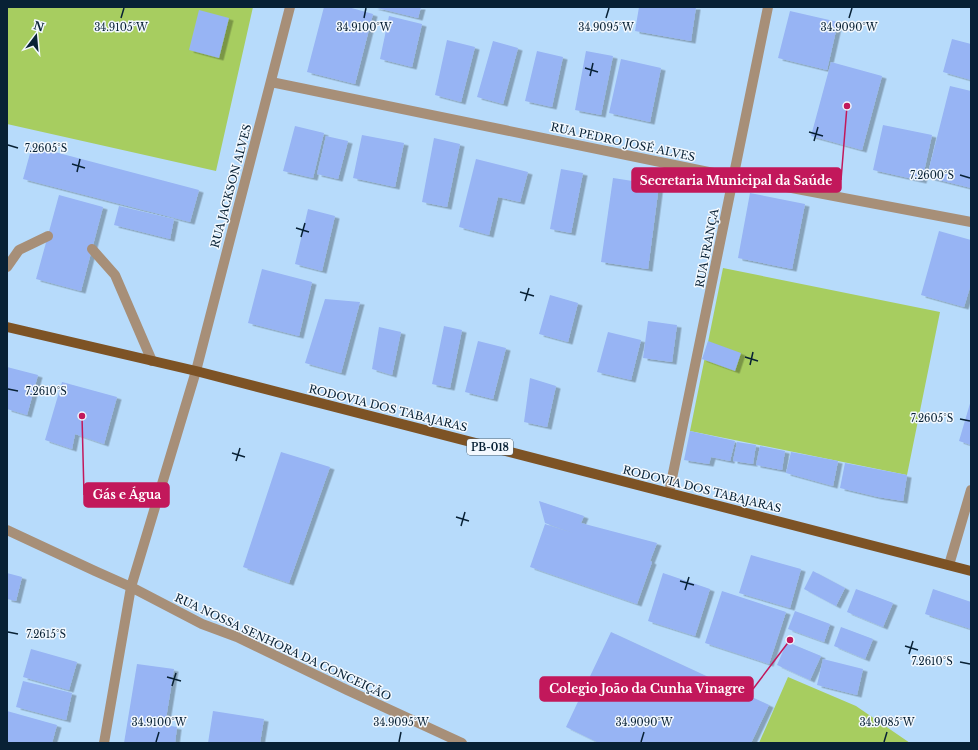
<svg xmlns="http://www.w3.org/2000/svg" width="978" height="750" font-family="'Libre Baskerville',serif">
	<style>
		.green { fill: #a7cd60 }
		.building { fill: #97b4f4; filter: url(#shadow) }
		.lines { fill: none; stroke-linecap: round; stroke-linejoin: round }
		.service { stroke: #a78f78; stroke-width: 10 }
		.minor { stroke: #a78f78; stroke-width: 10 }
		.primary { stroke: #7d5325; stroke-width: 10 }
		.ticks { fill: none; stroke: #082135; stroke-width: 1.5 }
		.labels { text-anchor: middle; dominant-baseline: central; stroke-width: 3; stroke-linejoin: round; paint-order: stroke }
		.shield { fill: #f2f8fe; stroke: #4e6271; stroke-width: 1 }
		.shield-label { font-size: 10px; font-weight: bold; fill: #082135 }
		.street-label { font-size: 11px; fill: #082135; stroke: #f2f8fe }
		.ticks-label { font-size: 10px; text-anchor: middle; fill: #082135; stroke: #f2f8fe; stroke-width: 3; stroke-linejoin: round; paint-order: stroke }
		.leader { fill: none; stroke: #c2185b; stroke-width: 1.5 }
		.callout-dot { fill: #c2185b; stroke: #f2f8fe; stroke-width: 1.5 }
		.callout { fill: #c2185b; stroke: #c2185b; stroke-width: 1.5 }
		.callout-label { font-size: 12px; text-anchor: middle; font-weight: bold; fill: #fff }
	</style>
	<defs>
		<filter id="shadow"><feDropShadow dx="4.5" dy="2.5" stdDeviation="0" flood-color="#0004"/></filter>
	</defs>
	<rect width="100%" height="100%" fill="#b7dbfb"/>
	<path class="green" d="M7 7H253L216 171 7 124Z
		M723 268 940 312 907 475 690 431Z
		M788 677 856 706 910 743H759Z"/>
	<path class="building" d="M324 7H348L373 14 355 84 307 72Z
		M373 7H421L418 18Z
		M639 7H696L691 41 635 31Z
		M199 10 229 18 219 58 189 50Z
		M790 11 838 22 827 70 778 58Z
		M389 16 422 24 412 67 380 59Z
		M952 39 971 44V80L943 72Z
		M447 40 475 47 461 102 435 95Z
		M493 41 518 48 503 104 477 97Z
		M537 51 563 57 552 107 525 101Z
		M586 51 613 56 601 115 575 110Z
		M621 59 661 68 650 122 609 113Z
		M831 62 882 76 862 150 811 136Z
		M950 86 971 91V188L927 177Z
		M883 125 932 135 922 181 873 170Z
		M295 126 324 133 313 178 283 171Z
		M362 135 404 143 395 187 353 178Z
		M326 136 348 141 338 179 317 174Z
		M434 138 460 144 447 207 422 202Z
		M32 146 199 190 190 222 23 179Z
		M476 159 528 172 520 202 498 197 489 235 459 227Z
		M561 169 583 173 571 233 550 229Z
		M613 178 659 185 648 269 601 262Z
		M750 193 805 204 792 269 738 258Z
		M59 195 103 207 81 291 36 279Z
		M119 206 174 219 170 239 114 225Z
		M308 209 335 216 322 271 295 264Z
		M939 231 971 240V284L964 307 921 295Z
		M262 269 312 282 299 336 248 323Z
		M550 295 578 303 568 342 539 334Z
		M325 299 360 302 341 373 305 363Z
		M648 321 677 325 672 362 643 358Z
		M444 326 462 330 450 388 432 384Z
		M379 327 401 332 392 375 372 369Z
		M608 332 641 340 631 380 597 372Z
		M478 341 506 348 493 399 465 392Z
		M708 341 741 353 735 371 702 359Z
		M7 367 38 375 27 415 7 409Z
		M530 378 556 386 547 427 524 422Z
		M62 382 117 397 104 444 75 434 72 449 45 440Z
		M971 400V445L959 441Z
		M690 431 735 441 730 461 711 457 709 464 684 460Z
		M737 442 756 445 753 464 733 461Z
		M760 446 785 451 782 470 756 465Z
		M281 452 330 467 289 583 243 567Z
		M791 452 838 461 833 486 786 473Z
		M845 463 907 475 903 501 878 497 840 488Z
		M539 501 584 516 581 523 657 543 650 561 652 562 637 604 530 567 545 524 573 533 545 523Z
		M751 555 801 569 790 608 739 593Z
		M813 571 845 588 836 606 804 589Z
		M7 573 22 577 16 601 7 599Z
		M663 573 710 589 695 636 648 621Z
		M856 589 893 603 883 627 847 612Z
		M933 589 971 602V629L925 614Z
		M722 591 786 612 769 664 705 643Z
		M795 611 830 624 824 642 788 629Z
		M841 627 873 639 865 659 834 646Z
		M611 632 769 705 751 743H599L566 727Z
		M787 642 821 656 810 680 777 665Z
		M31 649 77 662 69 690 23 677Z
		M823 659 863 669 857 695 817 685Z
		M137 664 174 669 165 725 177 727 175 743H124Z
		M23 681 72 693 66 720 16 707Z
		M7 711 57 725 52 743H7Z
		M213 711 264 719 260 743H208Z"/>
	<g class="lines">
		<path class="service" d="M92 249 115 275 152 361
			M7 267 19 250 48 236"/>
		<path class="minor" d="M271 82 733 177 971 222
			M669 493 768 7
			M7 530 95 571 131 587 202 624 237 637 347 690 462 743
			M949 565 971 490
			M104 743 131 587 196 371 290 7"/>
		<path class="primary" d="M7 327 196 371 971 571"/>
	</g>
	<path class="ticks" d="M121 18 124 8M364 18 366 8M606 18 609 8M849 18 852 8M585 68 598 72M590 76 593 63M809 132 823 136M814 141 818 127M8 145 18 148M72 164 85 168M77 172 80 159M960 175 970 178M296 228 309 232M301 237 305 223M520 292 534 296M525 301 529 288M745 357 758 361M750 365 753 352M8 389 18 391M960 419 970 421M232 453 245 457M236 461 240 448M456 517 469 521M461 526 465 512M680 581 694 585M685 590 689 577M8 632 18 634M905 646 918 650M909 654 913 641M960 662 970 664M167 677 181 681M172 686 176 673M156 742 159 732M399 742 401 732M641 742 644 732M884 742 887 732"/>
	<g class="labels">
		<rect class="shield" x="467" y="439" width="46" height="16" rx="3"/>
		<g class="shield-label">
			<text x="490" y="447">PB-018</text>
		</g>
		<g class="street-label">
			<text transform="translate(623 142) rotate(12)">RUA PEDRO JOSÉ ALVES</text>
			<text transform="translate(231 186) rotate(-75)">RUA JACKSON ALVES</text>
			<text transform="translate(707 248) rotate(-79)">RUA FRANÇA</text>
			<text transform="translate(388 408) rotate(14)">RODOVIA DOS TABAJARAS</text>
			<text transform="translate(702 489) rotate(14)">RODOVIA DOS TABAJARAS</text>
			<text transform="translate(283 647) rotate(25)">RUA NOSSA SENHORA DA CONCEIÇÃO</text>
		</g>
	</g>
	<g class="ticks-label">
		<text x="121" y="31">34.9105°W</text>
		<text x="364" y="31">34.9100°W</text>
		<text x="606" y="31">34.9095°W</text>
		<text x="849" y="31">34.9090°W</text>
		<text x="46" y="152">7.2605°S</text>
		<text x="932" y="179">7.2600°S</text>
		<text x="46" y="395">7.2610°S</text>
		<text x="932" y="422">7.2605°S</text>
		<text x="46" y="638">7.2615°S</text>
		<text x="932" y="665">7.2610°S</text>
		<text x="159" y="726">34.9100°W</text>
		<text x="401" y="726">34.9095°W</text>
		<text x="644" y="726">34.9090°W</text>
		<text x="887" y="726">34.9085°W</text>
	</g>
	<path class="leader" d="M847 106L841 180M82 416L84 495M790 640L753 689"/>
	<g class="callout-dot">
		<circle cx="847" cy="106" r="4"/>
		<circle cx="82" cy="416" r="4"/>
		<circle cx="790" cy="640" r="4"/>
	</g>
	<g class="callout">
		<rect x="632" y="168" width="209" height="24" rx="4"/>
		<rect x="84" y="483" width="85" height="24" rx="4"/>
		<rect x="540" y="677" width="213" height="24" rx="4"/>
	</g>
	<g class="callout-label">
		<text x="736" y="185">Secretaria Municipal da Saúde</text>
		<text x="127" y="499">Gás e Água</text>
		<text x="647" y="693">Colegio João da Cunha Vinagre</text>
	</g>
	<rect width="978" height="750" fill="none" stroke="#082135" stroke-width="16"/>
	<g transform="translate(36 36) rotate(16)" stroke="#f2f8fe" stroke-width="3" paint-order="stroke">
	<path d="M0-3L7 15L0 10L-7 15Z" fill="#082135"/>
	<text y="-6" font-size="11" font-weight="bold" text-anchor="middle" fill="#082135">N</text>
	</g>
</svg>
